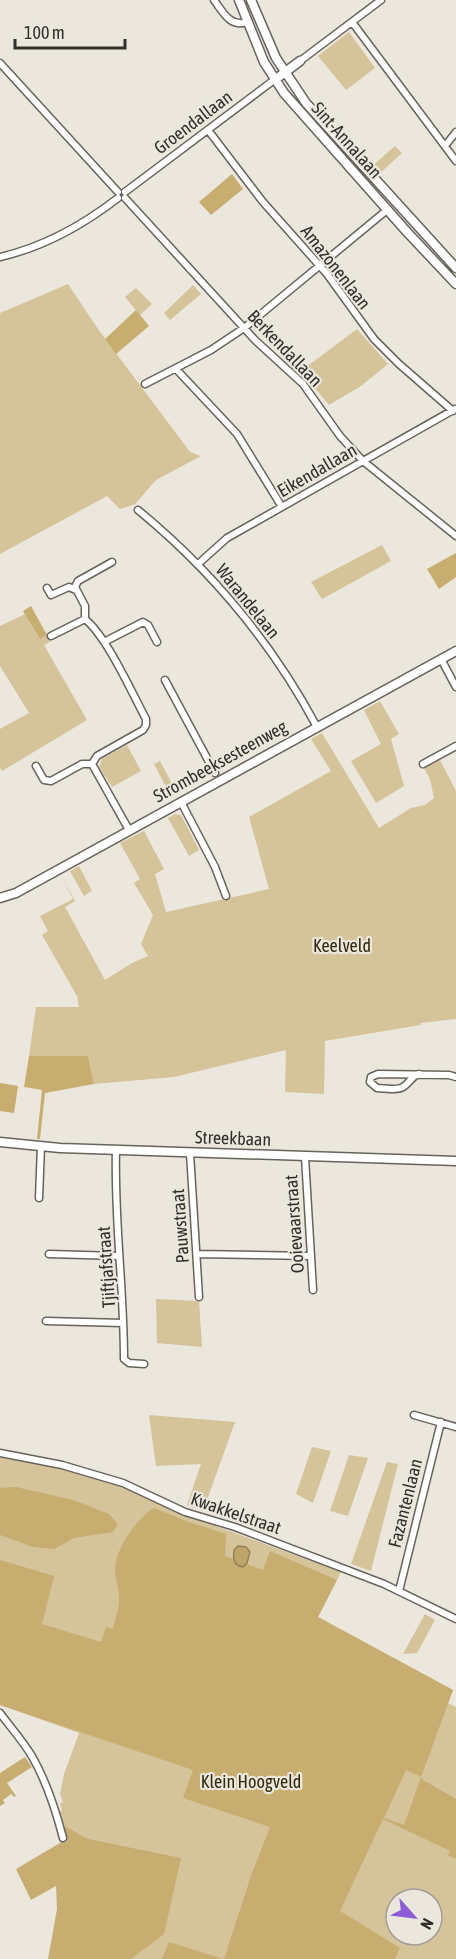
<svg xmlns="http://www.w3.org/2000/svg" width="456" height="1959" font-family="'Asap Condensed',sans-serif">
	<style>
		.green { fill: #d5c39a; fill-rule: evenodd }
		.forest { fill: #c7ad6f; fill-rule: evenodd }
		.water { fill: #bea567; stroke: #948255; stroke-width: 1.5 }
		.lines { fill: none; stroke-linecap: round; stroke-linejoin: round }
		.street-casing { stroke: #67635b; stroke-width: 9 }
		.secondary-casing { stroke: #67635b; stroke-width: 11 }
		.street { stroke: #fff; stroke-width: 6 }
		.secondary { stroke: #fff; stroke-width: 8 }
		.labels { text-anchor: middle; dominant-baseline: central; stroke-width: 4.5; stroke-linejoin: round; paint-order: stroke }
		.street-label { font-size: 18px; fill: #312f2b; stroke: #ebe7dd }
		.park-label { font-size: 18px; fill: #33280b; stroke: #ebe7dd }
	</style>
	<rect width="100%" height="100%" fill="#ebe7dd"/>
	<path class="green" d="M349 32 375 68 346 90 318 56Z
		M395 146 402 153 378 175 371 167Z
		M68 284 98 329 190 452 201 456 156 480 135 504 120 509 107 496 0 554V313Z
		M193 285 201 294 170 320 164 313Z
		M136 288 152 304 140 315 125 297Z
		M357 329 388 364 361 386 329 405 301 371Z
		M382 545 391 561 322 599 311 582Z
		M25 614 40 639 47 635 51 641 44 645 87 720 2 771 0 768V729L29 713 0 666V626Z
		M380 701 399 734 391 739 404 786 376 803 351 761 381 744 364 710Z
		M322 733 379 828 411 808 425 805 434 798 430 779 424 768 440 760 456 791V1019L421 1023 420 1025 325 1041 324 1094 285 1092 286 1050 174 1077 94 1084 88 1056H29L36 1007H79L77 996 42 935 48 931 40 916 73 899 61 876 75 901 65 907 105 980 132 963 148 956 141 944 153 915 134 883 140 879 120 843 144 831 164 869 155 874 166 912 269 889 249 817 331 771 311 739Z
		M127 745 141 771 112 787 99 767 102 759Z
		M160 761 177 793 171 797 154 764Z
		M175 814 181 815 199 850 189 856 168 818Z
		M79 866 92 891 84 896 70 871Z
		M156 1299 199 1301 202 1347 157 1343Z
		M149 1415 235 1422 203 1511 187 1505 201 1464 156 1466Z
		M312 1447 331 1451 313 1503 296 1494Z
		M0 1455 50 1464 118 1483 183 1514 341 1572 318 1617 453 1690 448 1703 456 1707V1959H57L64 1894 55 1857 60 1843 53 1818 62 1810 60 1804 63 1802 60 1794 64 1774 79 1733 0 1705ZM396 1899H432V1935H396Z
		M349 1455 368 1458 348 1516 330 1511Z
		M387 1462 398 1464 371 1571 351 1564Z
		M425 1614 435 1620 417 1653 403 1654Z"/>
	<path class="forest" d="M232 174 243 189 211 215 199 202Z
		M136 310 149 326 116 354 105 339Z
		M456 553V577L439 589 427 569Z
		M31 606 47 635 40 639 23 611Z
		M29 1056H88L94 1084 45 1093 40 1139H37L42 1090 24 1087Z
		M0 1083 18 1086 14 1113 0 1111Z
		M16 1487 73 1500 109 1514 118 1524 113 1532 74 1538 54 1549 33 1547 0 1535V1488Z
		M154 1508 189 1522 226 1534 225 1556 234 1559V1562L243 1567 247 1564 263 1570 270 1551 337 1580 318 1617 453 1690 421 1777 423 1780 456 1799V1859L448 1855 450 1851 383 1819 340 1911 400 1948 395 1959H224L252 1873 270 1827 183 1798 193 1770 0 1705V1560L54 1576 42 1624 101 1642 106 1627 113 1629C115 1619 120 1607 119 1597 119 1587 115 1578 115 1569 115 1549 138 1517 154 1508ZM406 1770 421 1777 404 1825 384 1818Z
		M25 1757 32 1767 7 1783 16 1796 14 1797 11 1794 3 1800 5 1803 0 1806V1773Z
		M64 1826 88 1839 181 1858 164 1934 131 1959H48L57 1909 56 1886 31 1900 16 1869 60 1843 68 1842Z
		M169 1942 223 1959H162Z"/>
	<path class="water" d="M238 1546 246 1547 250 1552 247 1563 243 1567C233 1565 233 1559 234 1550Z"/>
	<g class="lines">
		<g class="street-casing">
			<path id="street" d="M214 0C223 12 230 28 248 22
				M352 22 456 161
				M300 61 381 0
				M0 63 118 192
				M208 130 263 202 327 274 374 339 399 364 453 411
				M445 146 456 132
				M125 192 278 77
				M125 198 255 340 303 384 340 436 363 461 456 536
				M0 257C44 247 83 225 118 198
				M176 369 237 434 282 507
				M145 384 211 350 244 328 387 210
				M138 510C211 570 272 643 317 727
				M198 564 227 538 455 409
				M47 588 51 595 69 587 76 590
				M51 636 85 619
				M104 642 143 622 148 625 157 642
				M441 659 456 687
				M165 680 215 773
				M92 764 129 830
				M423 764 456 746
				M36 766 44 780 51 781 82 764H92L97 756 143 730 146 725V719C131 691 107 637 85 619V606L75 587 78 581 112 562
				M181 802 215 867 226 896
				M419 1074C410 1077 410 1083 403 1087 397 1091 384 1088 377 1088L370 1082 371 1077 378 1074 449 1075 456 1077
				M116 1150C114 1220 124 1289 124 1359L129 1363 144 1364
				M190 1153 199 1297
				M305 1157 313 1290
				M39 1198 41 1146
				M49 1254 119 1256
				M197 1254 311 1256
				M46 1321 123 1323
				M414 1415 456 1427
				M0 1453 62 1465 123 1483 185 1512 235 1527 384 1584 456 1619
				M399 1591 441 1422
				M0 1713C11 1728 24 1742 33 1758 47 1783 56 1811 63 1838"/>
		</g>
		<g class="secondary-casing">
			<path id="secondary" d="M239 0 264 62 284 93 407 232 456 284
				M251 0 276 58 306 103 456 268
				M280 76 300 61
				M0 898 16 893 456 651
				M0 1142 60 1148 456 1161"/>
		</g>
		<use href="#street" class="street"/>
		<use href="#secondary" class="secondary"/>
	</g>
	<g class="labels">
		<g class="street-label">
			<text transform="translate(193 122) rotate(-37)">Groendallaan</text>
			<text transform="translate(347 140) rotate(48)">Sint-Annalaan</text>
			<text transform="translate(336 267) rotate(52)">Amazonenlaan</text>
			<text transform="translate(285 348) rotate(46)">Berkendallaan</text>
			<text transform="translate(317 470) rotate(-30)">Eikendallaan</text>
			<text transform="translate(248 601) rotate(51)">Warandelaan</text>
			<text transform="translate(220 761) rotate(-29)">Strombeeksesteenweg</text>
			<text transform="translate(233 1138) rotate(2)">Streekbaan</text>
			<text transform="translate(294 1224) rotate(-94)">Ooievaarstraat</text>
			<text transform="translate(180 1226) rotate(-94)">Pauwstraat</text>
			<text transform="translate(106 1267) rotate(-94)">Tjiftjafstraat</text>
			<text transform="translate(405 1503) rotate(-76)">Fazantenlaan</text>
			<text transform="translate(236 1513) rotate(19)">Kwakkelstraat</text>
		</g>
		<g class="park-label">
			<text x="342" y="945">Keelveld</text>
			<text x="251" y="1781">Klein Hoogveld</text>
		</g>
	</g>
	<g transform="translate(414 1917) rotate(118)"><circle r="28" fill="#ebe7dd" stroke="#a19d96" stroke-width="1.5"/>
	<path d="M0-4.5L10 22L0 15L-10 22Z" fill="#8b5ed8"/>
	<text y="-9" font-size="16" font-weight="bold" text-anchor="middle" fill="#312f2b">N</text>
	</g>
	<path d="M15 39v9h110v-9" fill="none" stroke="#312f2b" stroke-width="3"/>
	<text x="24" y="39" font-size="18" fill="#312f2b" stroke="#ebe7dd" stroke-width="4.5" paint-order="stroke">100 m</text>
</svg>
